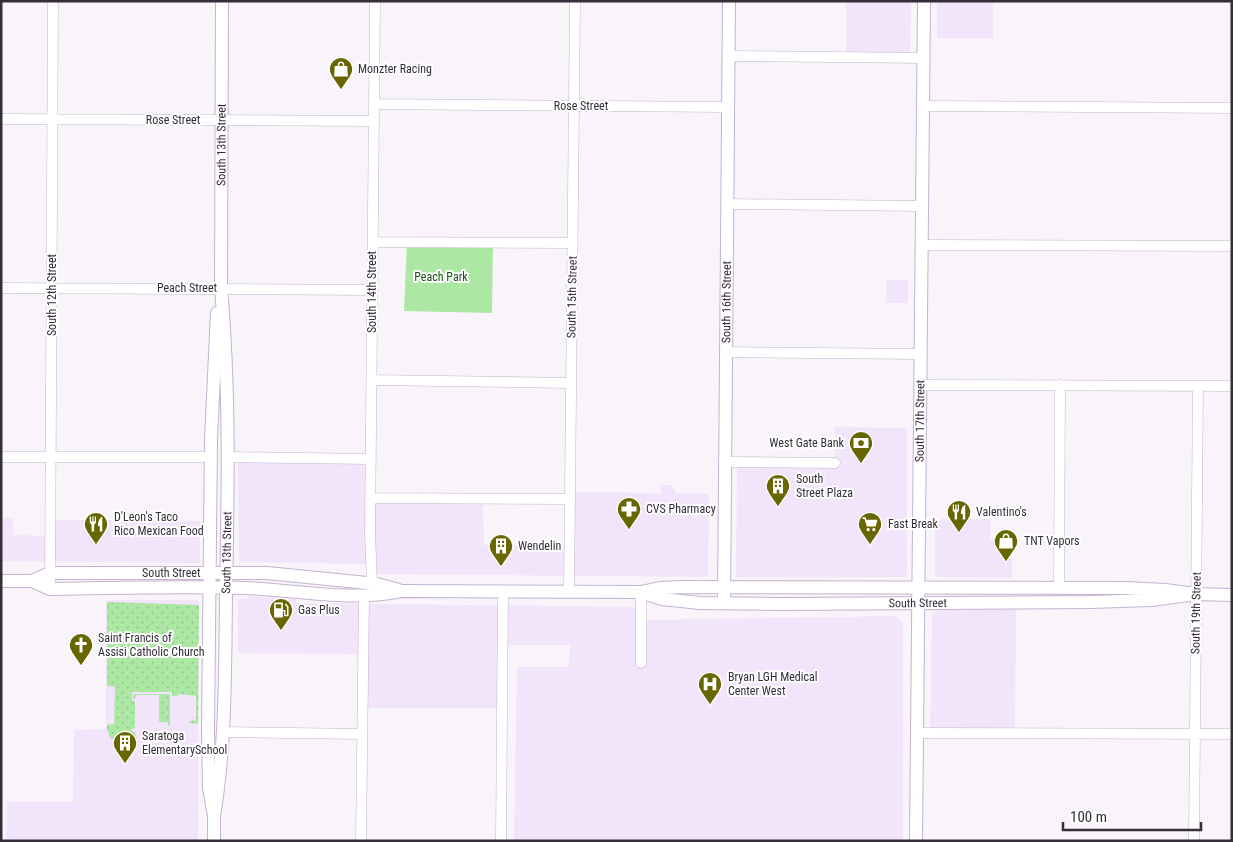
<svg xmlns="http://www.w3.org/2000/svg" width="1233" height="842" font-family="'Roboto Condensed',sans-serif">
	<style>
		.built { fill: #f2e4fb }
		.grass { fill: url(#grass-dots) }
		.park { fill: #ace7a3 }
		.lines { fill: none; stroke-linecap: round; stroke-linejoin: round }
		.minor-casing { stroke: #c4b2d0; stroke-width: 11 }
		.major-casing { stroke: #c4b2d0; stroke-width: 14 }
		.minor { stroke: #fff; stroke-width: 10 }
		.major { stroke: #fff; stroke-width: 12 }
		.labels { text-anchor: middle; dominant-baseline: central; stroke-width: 4; stroke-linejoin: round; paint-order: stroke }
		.poi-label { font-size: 12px; fill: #352e3a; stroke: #fff; text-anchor: start }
		.street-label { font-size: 12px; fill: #352e3a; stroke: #fff }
		.park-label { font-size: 12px; fill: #175110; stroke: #fff }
	</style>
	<defs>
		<pattern id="grass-dots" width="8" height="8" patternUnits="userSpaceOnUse" patternTransform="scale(1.25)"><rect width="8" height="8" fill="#ace7a3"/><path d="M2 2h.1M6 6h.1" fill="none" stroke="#95c68d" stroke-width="1.8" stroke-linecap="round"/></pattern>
	</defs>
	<rect width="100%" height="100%" fill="#f8f4fa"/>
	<path class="built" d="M846 1H911L910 58 846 57Z
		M937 1H993V38H937Z
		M886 280H908V303H886Z
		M835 427 907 428V577H736L737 462H835Z
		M238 457 371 459 370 498 483 499 484 545 570 544V492L662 493 659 485H672L676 493 709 494 708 577 372 574 371 564 239 562Z
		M1 518 13 519V535L50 536 51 520 200 521V563L1 561Z
		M935 519H990V540H1012V578L937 577 935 575Z
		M248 596 296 599V603L641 607 645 666 646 620 896 616 903 623V841H514L517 667H569L570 645H503V708H362L363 654 238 653V599H247Z
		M106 600H199L198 841H6L7 802H73L74 730 106 729Z
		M939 609 1016 610 1015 733H930L932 615Z"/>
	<path class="grass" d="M107 602 199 605 198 724 189 723 190 721 196 720V696L179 694 177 696H172V692H132V701H135V728L132 729V732H135L137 739H111L107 730V725L114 724 115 687 107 686Z
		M133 694H170V726H168V722H159V695H136L135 699H133Z"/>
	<path class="park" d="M407 242 493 243 492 313 404 311Z"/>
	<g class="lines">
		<g class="minor-casing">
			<path id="minor" d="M728 56 923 58
				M374 104 727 107
				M923 106 1232 108
				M1 119 374 121
				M727 204 922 206
				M373 242 573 243
				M921 245 1232 246
				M1 288 373 290
				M725 352 920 354
				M372 380 571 383
				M920 385 1232 386
				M1 457H212
				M227 457 371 459
				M724 462 835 463
				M370 498 570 499
				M372 583 370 533 375 1
				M1059 587 1060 385
				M50 589 53 1
				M569 592 575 1
				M641 663V592
				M222 732 362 734
				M917 733 1232 734
				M361 841 364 595
				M501 841 503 592
				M1194 841 1198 386"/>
		</g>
		<g class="major-casing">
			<g id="major">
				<path d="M1 581H32L50 589C115 588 180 586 245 588 297 590 351 602 402 591L641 592 660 588 683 587 1126 588 1165 590 1196 594"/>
				<path id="s1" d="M32 581 50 573H267L377 584 399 590"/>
				<path id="s2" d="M643 593 662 599 700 603 782 604 1091 602 1151 600 1196 594 1232 595"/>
				<path id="s3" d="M724 603 729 1"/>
				<path id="s4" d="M214 816C226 744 225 669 226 596 228 493 230 391 221 288L222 1"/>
				<path d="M214 841V816L209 788 208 731 211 439 217 313"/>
				<path id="s5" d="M916 841 924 1"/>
			</g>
		</g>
		<use href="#minor" class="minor"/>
		<use href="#major" class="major"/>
	</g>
	<defs>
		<g id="shop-pin" transform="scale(1.25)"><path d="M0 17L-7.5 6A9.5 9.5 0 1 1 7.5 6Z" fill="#676600" stroke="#fff"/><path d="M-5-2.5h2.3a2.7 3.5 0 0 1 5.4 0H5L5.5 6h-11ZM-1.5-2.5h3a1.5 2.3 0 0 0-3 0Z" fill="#fff"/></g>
		<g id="bank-pin" transform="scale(1.25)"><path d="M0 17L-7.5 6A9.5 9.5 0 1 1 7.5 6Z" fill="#676600" stroke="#fff"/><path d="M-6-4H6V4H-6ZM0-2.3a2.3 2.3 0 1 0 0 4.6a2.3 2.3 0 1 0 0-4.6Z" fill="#fff"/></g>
		<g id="building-pin" transform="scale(1.25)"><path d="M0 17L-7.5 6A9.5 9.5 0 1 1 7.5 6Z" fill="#676600" stroke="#fff"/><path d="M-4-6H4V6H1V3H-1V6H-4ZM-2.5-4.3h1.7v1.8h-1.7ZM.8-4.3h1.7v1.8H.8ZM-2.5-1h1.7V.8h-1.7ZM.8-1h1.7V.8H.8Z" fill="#fff"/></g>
		<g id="pharmacy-pin" transform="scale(1.25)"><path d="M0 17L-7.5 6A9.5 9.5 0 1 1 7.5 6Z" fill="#676600" stroke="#fff"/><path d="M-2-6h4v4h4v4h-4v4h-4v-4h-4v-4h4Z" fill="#fff"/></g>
		<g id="restaurant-pin" transform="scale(1.25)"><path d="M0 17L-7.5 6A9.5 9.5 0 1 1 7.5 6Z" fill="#676600" stroke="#fff"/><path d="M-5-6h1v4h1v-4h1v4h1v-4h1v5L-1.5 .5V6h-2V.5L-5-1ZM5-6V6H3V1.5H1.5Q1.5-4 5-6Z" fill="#fff"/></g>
		<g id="supermarket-pin" transform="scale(1.25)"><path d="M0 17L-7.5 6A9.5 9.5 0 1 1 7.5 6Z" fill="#676600" stroke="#fff"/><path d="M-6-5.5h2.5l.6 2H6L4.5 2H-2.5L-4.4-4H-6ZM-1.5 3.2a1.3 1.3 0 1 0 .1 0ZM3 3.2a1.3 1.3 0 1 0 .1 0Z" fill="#fff"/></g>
		<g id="fuel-pin" transform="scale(1.25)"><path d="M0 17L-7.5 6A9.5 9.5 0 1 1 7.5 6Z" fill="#676600" stroke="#fff"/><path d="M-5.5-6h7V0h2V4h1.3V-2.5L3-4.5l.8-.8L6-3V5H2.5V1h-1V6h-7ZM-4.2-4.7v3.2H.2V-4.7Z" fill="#fff"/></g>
		<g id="church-pin" transform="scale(1.25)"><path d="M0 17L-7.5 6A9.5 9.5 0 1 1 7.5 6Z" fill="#676600" stroke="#fff"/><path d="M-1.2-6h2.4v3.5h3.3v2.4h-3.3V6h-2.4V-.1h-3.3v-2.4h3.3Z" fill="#fff"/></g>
		<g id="hospital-pin" transform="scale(1.25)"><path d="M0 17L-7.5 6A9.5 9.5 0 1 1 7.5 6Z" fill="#676600" stroke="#fff"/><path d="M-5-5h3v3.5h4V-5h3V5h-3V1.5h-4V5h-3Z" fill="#fff"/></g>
	</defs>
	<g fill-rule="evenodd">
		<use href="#shop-pin" x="341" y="69"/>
		<use href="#bank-pin" x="861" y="443"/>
		<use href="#building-pin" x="778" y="486"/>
		<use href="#pharmacy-pin" x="629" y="509"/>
		<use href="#restaurant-pin" x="959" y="512"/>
		<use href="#restaurant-pin" x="96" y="524"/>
		<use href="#supermarket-pin" x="870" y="524"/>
		<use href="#shop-pin" x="1006" y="541"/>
		<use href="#building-pin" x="501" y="546"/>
		<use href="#fuel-pin" x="281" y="610"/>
		<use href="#church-pin" x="81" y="645"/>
		<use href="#hospital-pin" x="710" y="684"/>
		<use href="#building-pin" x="125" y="743"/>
	</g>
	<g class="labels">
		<g class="poi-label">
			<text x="358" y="69">Monzter Racing</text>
			<text x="844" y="443" text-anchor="end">West Gate Bank</text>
			<text x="796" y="479">South<tspan x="796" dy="14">Street Plaza</tspan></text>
			<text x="646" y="509">CVS Pharmacy</text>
			<text x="976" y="512">Valentino's</text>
			<text x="114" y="517">D'Leon's Taco<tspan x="114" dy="14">Rico Mexican Food</tspan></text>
			<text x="888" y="524">Fast Break</text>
			<text x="1024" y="541">TNT Vapors</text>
			<text x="518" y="546">Wendelin</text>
			<text x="298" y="610">Gas Plus</text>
			<text x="98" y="638">Saint Francis of<tspan x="98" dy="14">Assisi Catholic Church</tspan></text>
			<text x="728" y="677">Bryan LGH Medical<tspan x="728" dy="14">Center West</tspan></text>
			<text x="142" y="736">Saratoga<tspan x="142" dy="14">ElementarySchool</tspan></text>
		</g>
		<g class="street-label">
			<text x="581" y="106">Rose Street</text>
			<text x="173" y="120">Rose Street</text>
			<text stroke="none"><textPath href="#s4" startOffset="672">South 13th Street</textPath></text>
			<text x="187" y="288">Peach Street</text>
			<text transform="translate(372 292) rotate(-90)">South 14th Street</text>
			<text transform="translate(52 295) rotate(-90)">South 12th Street</text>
			<text transform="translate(572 297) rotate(-89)">South 15th Street</text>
			<text stroke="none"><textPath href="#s3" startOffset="301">South 16th Street</textPath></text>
			<text stroke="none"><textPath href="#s5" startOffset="420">South 17th Street</textPath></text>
			<text stroke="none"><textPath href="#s4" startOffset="264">South 13th Street</textPath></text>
			<text stroke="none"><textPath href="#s1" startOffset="141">South Street</textPath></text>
			<text stroke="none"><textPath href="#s2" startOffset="276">South Street</textPath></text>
			<text transform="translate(1196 613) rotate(-89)">South 19th Street</text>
		</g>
		<g class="park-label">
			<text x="441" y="277">Peach Park</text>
		</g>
	</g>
	<rect width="1233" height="842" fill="none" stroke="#352e3a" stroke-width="5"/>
	<path d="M1063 822v8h138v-8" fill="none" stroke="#352e3a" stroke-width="2.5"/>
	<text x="1070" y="822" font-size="15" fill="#352e3a" stroke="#ffffff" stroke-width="4" paint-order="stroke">100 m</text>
</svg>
